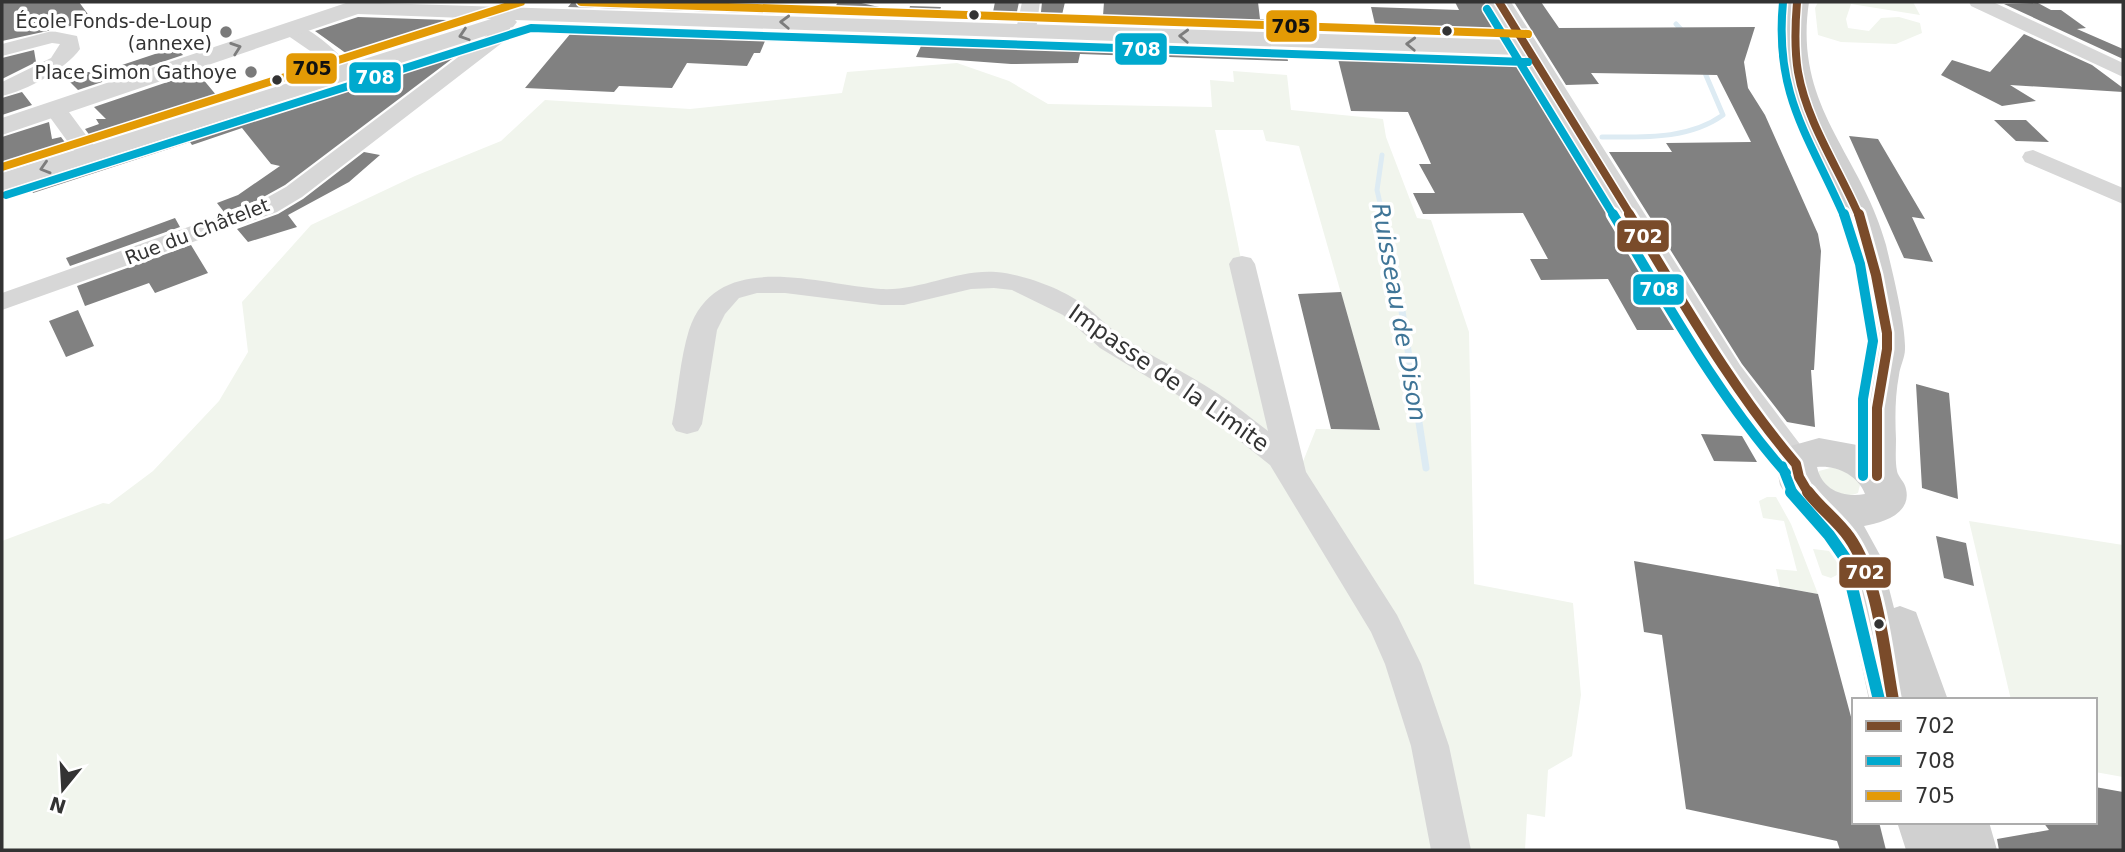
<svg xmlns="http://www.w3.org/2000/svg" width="2125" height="852" font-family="'DejaVu Sans',sans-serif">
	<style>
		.green { fill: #f1f5ed; fill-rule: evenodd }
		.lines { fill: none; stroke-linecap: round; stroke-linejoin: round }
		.stream-far1 { stroke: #ddebf3; stroke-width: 5 }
		.stream { stroke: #ddebf3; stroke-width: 7 }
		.building { fill: #818181 }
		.minor { fill: #d7d7d7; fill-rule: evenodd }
		.tertiary { fill: #d7d7d7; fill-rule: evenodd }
		.secondary { fill: #d0d0d0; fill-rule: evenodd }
		.bus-1-far2-casing { stroke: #fff; stroke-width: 11 }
		.bus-1-far1-casing { stroke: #fff; stroke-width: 15 }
		.bus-1-casing { stroke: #fff; stroke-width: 18 }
		.bus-2-far2-casing { stroke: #fff; stroke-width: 11 }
		.bus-2-far1-casing { stroke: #fff; stroke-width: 15 }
		.bus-2-casing { stroke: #fff; stroke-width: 18 }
		.bus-3-casing { stroke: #fff; stroke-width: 11 }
		.bus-1-far2 { stroke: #7a4b2a; stroke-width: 8 }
		.bus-1-far1 { stroke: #7a4b2a; stroke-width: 10 }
		.bus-1 { stroke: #7a4b2a; stroke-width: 12 }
		.bus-2-far2 { stroke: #00a9ce; stroke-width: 8 }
		.bus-2-far1 { stroke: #00a9ce; stroke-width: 10 }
		.bus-2 { stroke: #00a9ce; stroke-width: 12 }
		.bus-3 { stroke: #e39a05; stroke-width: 8 }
		.oneway { stroke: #7d7d7d }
		.bus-dot { fill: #333; stroke: #fff; stroke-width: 2.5 }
		.poi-dot { fill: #7a7a7a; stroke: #fff; stroke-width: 2.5 }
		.labels { text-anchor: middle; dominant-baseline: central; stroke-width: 7; stroke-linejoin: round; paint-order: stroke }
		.far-poi-label { font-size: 19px; fill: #333; stroke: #fff; text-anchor: end }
		.far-street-label { font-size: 19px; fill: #333; stroke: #fff }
		.street-label { font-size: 23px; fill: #333; stroke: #fff }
		.water-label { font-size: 24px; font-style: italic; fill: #3f7597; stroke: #fff }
		.line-badge { stroke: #fff; stroke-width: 2.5 }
		.badge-label { font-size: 19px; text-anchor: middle; font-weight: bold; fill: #fff }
		.pale-badge-label { font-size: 19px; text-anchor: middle; font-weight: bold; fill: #111 }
	</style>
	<rect width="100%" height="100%" fill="#fff"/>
	<path class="green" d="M1818 2H1913L1920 15 1851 4 1846 19 1848 28 1869 31 1881 18 1899 17 1920 23 1922 33 1896 44 1841 42 1818 35 1815 8Z
		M957 63 1009 81 1048 104 1212 107 1210 80 1234 82 1233 71 1287 75 1291 110 1383 119 1386 137 1417 218 1431 220 1469 332 1474 584 1573 603 1581 695 1572 756 1548 770 1545 817 1527 814 1525 850H2V541L103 503 109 504 153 471 219 401 248 352 242 302 311 225 415 176 501 141 545 100 690 109 842 93 847 72ZM1215 130H1263L1266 141 1299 146 1380 430 1316 429 1296 479 1242 264Z
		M1834 467 1854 475 1860 485 1858 493C1840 500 1828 489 1818 475L1819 471Z
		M1767 497H1776L1791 524 1818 594 1780 587 1776 569 1797 571 1784 521 1763 518 1759 501Z
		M1969 521 2123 545V777L2095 772V700H2011Z
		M1813 549 1838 552 1843 572 1831 578 1822 575Z"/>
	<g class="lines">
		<path class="stream-far1" d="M1676 24 1687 36
			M1602 137C1643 137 1688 140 1723 115L1702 66
			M1382 155 1377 190 1383 216"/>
		<path class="stream" d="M1383 214 1395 265 1426 468"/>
	</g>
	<path class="building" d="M2 2H79L93 21 2 41Z
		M572 2H701L810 7H835L838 2H857L888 9 909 10 910 6 941 7 940 10 993 12 995 2H1019L1015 21 568 7Z
		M1042 2H1065L1062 15 1103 16 1104 2H1258L1260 19 1281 20 1283 30 1040 22Z
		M1455 2H1484L1505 37 1377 33 1371 7 1459 10Z
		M1514 2H1541L1559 28 1755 27 1744 62 1748 88 1765 115 1818 234 1821 251 1814 370H1811L1815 427 1787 422 1742 364 1609 152H1672L1666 143 1751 142 1717 75 1591 73 1599 84 1566 85Z
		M2038 3 2051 10H2061L2086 28 2077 29 2123 49V59L2004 4Z
		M358 17 476 21 354 59 315 31Z
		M552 24 1286 50 1288 61 1080 54 1078 63 1011 64 916 57 921 46 765 41 760 53H754L747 66 687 63 672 88 619 86 614 92 525 88 571 33 546 32Z
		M2024 34 2092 65 2123 88V92L2010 85 2036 101 2002 106 1941 75 1952 60 1990 72Z
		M473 43 285 185 258 200 224 212 217 203 238 195 280 166 271 164 242 128 192 145 190 142 33 193 31 189 2 198V193Z
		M176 47 183 55 78 90 60 72H101Z
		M34 50 36 62 2 79V58Z
		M1336 51 1517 58 1680 330H1637L1608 279 1541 280 1530 259H1548L1523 213 1423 214 1413 193H1435L1419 164H1431L1408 112 1351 111Z
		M197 72 217 96 225 93 229 99 94 141 85 129 99 124 96 119H106L94 107Z
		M22 92 32 105 2 115V98Z
		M1994 120H2026L2049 142 2016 141Z
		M49 122 52 139 61 137 70 149 2 170V137Z
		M1849 136 1878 139 1925 219 1912 217 1933 262 1904 258Z
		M364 152 380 155 349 182 288 215 297 227 248 242 237 229 278 214 303 199Z
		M175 218 180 227 70 266 66 258Z
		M191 245 208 273 155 293 149 283 85 306 77 286Z
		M1341 292 1380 430 1331 429 1298 294Z
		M78 310 94 346 66 357 49 321Z
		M1916 384 1949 393 1958 499 1922 488Z
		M1701 434 1742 436 1757 462 1714 461Z
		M1936 536 1966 543 1974 586 1944 578Z
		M1634 561 1818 594 1854 728V822H1879L1886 850H1840L1837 841 1686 809 1662 635 1644 632Z
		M2095 787 2123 792V850H1999L1997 839 2049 830 2043 822H2095Z"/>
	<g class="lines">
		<path class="minor" d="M1022 2H1040L1036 30 1026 36 1016 30Z
			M1969 2H1993L2123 63V77L1971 6Z
			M500 17 510 23V35L507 39 302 197 277 212 2 310V293L259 202 286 187 490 33V23Z
			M291 23C315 29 337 53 354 69L357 73 354 77H340L316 55 284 33 281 29Z
			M52 31 77 36 80 49C66 69 26 91 2 96V82L51 58 60 44 52 43 2 56V44Z
			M55 103 63 104 97 150 100 155 97 160H81L44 109 47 104Z
			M2033 150 2123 188V204L2025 162 2022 157 2025 152Z
			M1242 256 1251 258 1255 264 1306 472 1397 615 1421 664 1449 746 1471 850H1431L1411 746 1385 664 1371 632 1270 465 1197 407 1100 348 1063 315 1012 290 994 288 971 289 904 305H881L785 293H757L739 298 725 314 717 330 702 424 698 431 687 434 676 431 672 424C678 394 680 359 689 330 717 247 818 285 881 289 921 291 957 269 996 272 1023 274 1063 289 1084 305 1097 315 1108 327 1121 336 1151 357 1186 372 1217 393 1234 404 1251 418 1268 431L1229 264 1233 258Z"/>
		<path class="tertiary" d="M349 2 1510 40 1487 2H1511L1740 365 1815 464 1809 474 1796 478 1783 474 1740 420 1650 277 1519 55 515 20 517 22 513 27 2 191V173L491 19 358 14 2 135V118Z"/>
		<path class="secondary" d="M1785 2H1809C1793 108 1861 153 1886 245 1892 270 1906 326 1905 349 1905 358 1900 366 1899 375 1895 396 1895 418 1896 439 1896 449 1895 460 1897 471 1898 477 1905 482 1906 489 1912 514 1882 523 1864 526L1881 557 1894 608 1900 606 1916 612 1948 700H1869L1839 558 1804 512 1786 495 1780 485 1776 464 1787 447 1819 438 1857 445C1857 422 1857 399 1862 376 1864 365 1869 356 1869 345 1870 320 1859 270 1853 245 1831 152 1765 107 1785 2ZM1817 467C1836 465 1858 475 1865 494 1843 498 1822 490 1817 467Z
			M1897 822H1989L1997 850H1906Z"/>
		<g class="bus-1-far2-casing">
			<path id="bus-1-far2" d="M1499 2 1631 216
				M1797 2C1795 26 1794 48 1798 72 1807 123 1839 169 1859 216"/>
		</g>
		<g class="bus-1-far1-casing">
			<path id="bus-1-far1" d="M1629 214C1682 300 1731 388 1796 464
				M1859 214 1876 275 1887 333V349L1877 408V476
				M1796 464 1799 477 1809 494"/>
		</g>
		<g class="bus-1-casing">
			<path id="bus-1" d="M1808 492C1820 508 1837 520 1849 537 1878 578 1884 651 1893 700"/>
		</g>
		<g class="bus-2-far2-casing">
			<path id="bus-2-far2" d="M1783 2C1774 95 1809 136 1844 216
				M1487 9 1614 216
				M6 195 531 28 1528 62"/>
		</g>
		<g class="bus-2-far1-casing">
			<path id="bus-2-far1" d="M1613 214C1667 303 1717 395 1786 473
				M1844 214 1860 264 1873 341 1863 399V476
				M1782 466 1793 494"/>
		</g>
		<g class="bus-2-casing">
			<path id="bus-2" d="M1791 492 1829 535 1845 558 1879 700"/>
		</g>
		<g class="bus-3-casing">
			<path id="bus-3" d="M581 2 1528 34
				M2 167 521 2"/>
		</g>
		<use href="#bus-1-far2" class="bus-1-far2"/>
		<use href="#bus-1-far1" class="bus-1-far1"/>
		<use href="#bus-1" class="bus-1"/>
		<use href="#bus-2-far2" class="bus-2-far2"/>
		<use href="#bus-2-far1" class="bus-2-far1"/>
		<use href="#bus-2" class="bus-2"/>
		<use href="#bus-3" class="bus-3"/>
	</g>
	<defs><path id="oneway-chevron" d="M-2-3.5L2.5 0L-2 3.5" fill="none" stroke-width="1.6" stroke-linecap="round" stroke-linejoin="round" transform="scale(1.75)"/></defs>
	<g class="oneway">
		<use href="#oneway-chevron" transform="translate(785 22) rotate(-178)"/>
		<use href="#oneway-chevron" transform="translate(464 35) rotate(162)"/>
		<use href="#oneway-chevron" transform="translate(1184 36) rotate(-178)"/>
		<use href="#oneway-chevron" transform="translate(1411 44) rotate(-178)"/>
		<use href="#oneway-chevron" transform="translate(236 48) rotate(-19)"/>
		<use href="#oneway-chevron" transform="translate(45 168) rotate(163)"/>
	</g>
	<g class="bus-dot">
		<circle cx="974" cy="15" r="6"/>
		<circle cx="1447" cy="31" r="6"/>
		<circle cx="277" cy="80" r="6"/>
		<circle cx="1879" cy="624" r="6"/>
	</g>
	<g class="poi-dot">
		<circle cx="226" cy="32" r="7"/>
		<circle cx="251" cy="72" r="7"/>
	</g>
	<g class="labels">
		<g class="far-poi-label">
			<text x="212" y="21">École Fonds-de-Loup<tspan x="212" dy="22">(annexe)</tspan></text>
			<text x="237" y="72">Place Simon Gathoye</text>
		</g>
		<g class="far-street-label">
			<text transform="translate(197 231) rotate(-21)">Rue du Châtelet</text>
		</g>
		<g class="street-label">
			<text transform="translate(1169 378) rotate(35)">Impasse de la Limite</text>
		</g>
		<g class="water-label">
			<text transform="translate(1399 312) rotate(80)">Ruisseau de Dison</text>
		</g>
	</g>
	<g class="line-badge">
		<rect x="1265" y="9" width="53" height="34" rx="7" fill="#e39a05"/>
		<rect x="1114" y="32" width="54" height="34" rx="7" fill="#00a9ce"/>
		<rect x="285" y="52" width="53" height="33" rx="7" fill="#e39a05"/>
		<rect x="348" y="61" width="54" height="33" rx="7" fill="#00a9ce"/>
		<rect x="1616" y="219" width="54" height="34" rx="7" fill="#7a4b2a"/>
		<rect x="1632" y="273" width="53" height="33" rx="7" fill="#00a9ce"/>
		<rect x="1838" y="556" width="54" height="33" rx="7" fill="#7a4b2a"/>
	</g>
	<g class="badge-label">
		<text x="1141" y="56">708</text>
		<text x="375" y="84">708</text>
		<text x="1643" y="243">702</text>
		<text x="1659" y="296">708</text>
		<text x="1865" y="579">702</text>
	</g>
	<g class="pale-badge-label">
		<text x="1291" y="33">705</text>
		<text x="312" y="75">705</text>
	</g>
	<rect width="2125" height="852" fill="none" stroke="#333333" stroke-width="7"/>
	<rect x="1852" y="698" width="245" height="126" fill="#ffffff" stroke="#adadad" stroke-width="2"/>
	<rect x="1866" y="721" width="35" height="10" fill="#7a4b2a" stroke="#adadad" stroke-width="2"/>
	<text x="1915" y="733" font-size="21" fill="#333333">702</text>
	<rect x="1866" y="756" width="35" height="10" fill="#00a9ce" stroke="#adadad" stroke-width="2"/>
	<text x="1915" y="768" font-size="21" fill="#333333">708</text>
	<rect x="1866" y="791" width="35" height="10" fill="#e39a05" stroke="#adadad" stroke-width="2"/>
	<text x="1915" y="803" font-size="21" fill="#333333">705</text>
	<g transform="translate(63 789) rotate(198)" stroke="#ffffff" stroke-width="5" paint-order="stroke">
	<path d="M0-5L12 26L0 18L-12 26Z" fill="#333333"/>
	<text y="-10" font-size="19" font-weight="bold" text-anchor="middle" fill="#333333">N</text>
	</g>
</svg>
